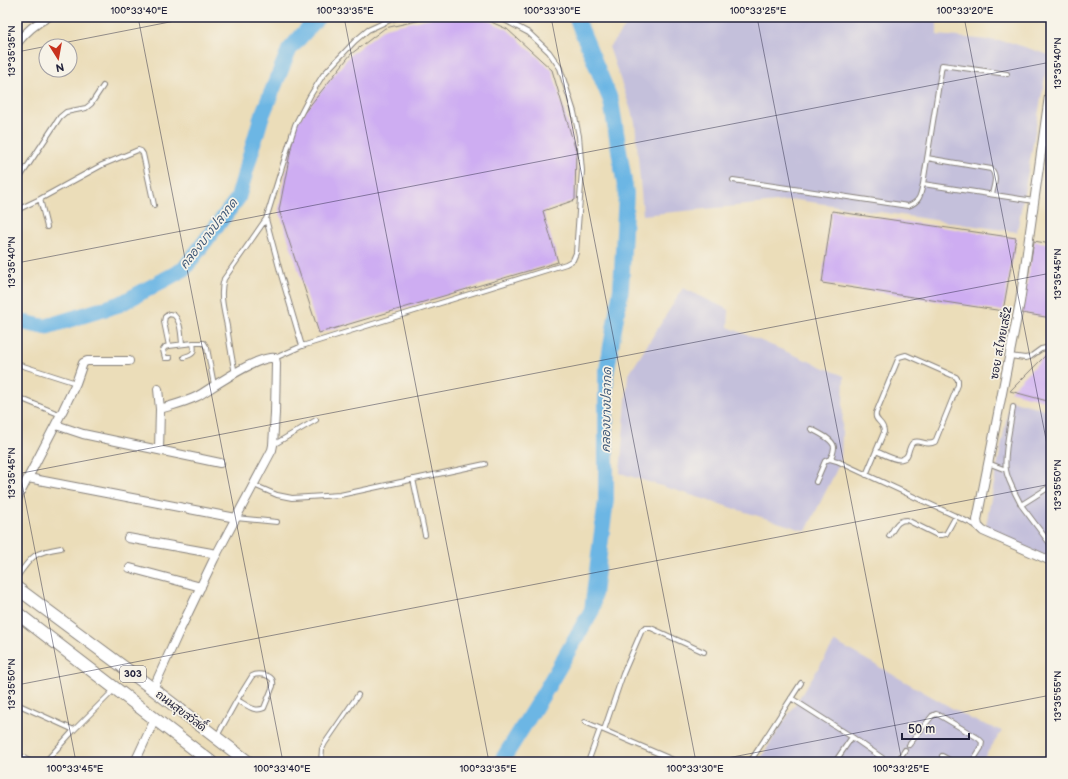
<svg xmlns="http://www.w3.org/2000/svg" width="1068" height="779" font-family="'Balsamiq Sans','Playpen Sans Thai',sans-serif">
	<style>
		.industrial { fill: #c4c0db }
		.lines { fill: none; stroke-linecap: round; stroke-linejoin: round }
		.river { stroke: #6cb6e4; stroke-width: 16 }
		.building { fill: #ceadf2 }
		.lane-casing { stroke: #86807a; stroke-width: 6 }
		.street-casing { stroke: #86807a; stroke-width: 10 }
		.primary-casing { stroke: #86807a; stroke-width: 14 }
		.lane { stroke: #fff; stroke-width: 4 }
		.street { stroke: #fff; stroke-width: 8 }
		.primary { stroke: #fff; stroke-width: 12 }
		.ticks { fill: none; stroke: #22223b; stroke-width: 1; stroke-opacity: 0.45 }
		.labels { text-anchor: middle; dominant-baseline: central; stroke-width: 3.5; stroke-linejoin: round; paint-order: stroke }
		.shield { fill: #f7f3e8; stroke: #62616f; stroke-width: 1 }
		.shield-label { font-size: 10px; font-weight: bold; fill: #22223b }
		.street-label { font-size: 11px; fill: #22223b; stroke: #f7f3e8 }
		.water-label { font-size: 12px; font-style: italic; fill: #3c5676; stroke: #f7f3e8 }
		.neatline { fill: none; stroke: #22223b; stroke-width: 1.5 }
		.ticks-label { font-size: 10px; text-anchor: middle; fill: #22223b }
	</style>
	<rect width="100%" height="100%" fill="#f7f3e8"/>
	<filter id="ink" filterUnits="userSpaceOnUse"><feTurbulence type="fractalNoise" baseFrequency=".025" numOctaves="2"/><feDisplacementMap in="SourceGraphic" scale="8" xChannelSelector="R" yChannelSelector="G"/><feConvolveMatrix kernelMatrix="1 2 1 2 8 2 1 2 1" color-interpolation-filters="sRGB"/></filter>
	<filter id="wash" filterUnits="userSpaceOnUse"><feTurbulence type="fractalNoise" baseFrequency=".012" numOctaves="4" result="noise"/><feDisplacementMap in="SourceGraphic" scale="16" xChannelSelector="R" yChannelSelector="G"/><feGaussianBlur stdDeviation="0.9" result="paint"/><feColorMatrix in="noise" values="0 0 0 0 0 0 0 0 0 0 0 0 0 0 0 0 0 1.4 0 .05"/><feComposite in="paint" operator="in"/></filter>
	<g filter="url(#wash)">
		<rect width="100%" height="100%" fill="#ebddb9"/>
		<path class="industrial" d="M633 17H933L937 18V35L1009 42 1049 55 1017 232 797 200 643 215 635 122 609 47Z
			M683 288 729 310 728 327 844 376 841 460 835 473 806 531 620 473 628 376Z
			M1010 400 1051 411V559L985 530Z
			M835 642 973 720 1002 731 981 762H758Z"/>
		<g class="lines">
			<path class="river" d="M17 321 45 327 120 304 184 269 238 198 261 118 289 50 318 17
				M501 762 544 693 592 610 606 500V375L621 289 626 193 611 101 576 17"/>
		</g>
		<g id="blocks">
			<path class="building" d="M435 17H480L507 29 552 70 576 151 575 200 543 211 558 262 319 333 279 210 296 123 351 54 385 28Z
				M832 211 1016 238 1003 311 822 283Z
				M1034 241 1051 244V318L1022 313Z
				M1050 351H1051V402L1010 391Z"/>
		</g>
	</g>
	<g filter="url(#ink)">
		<use href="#blocks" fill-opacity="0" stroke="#86807a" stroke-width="1"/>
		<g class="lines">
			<g class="lane-casing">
				<path id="lane" d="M927 158 991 169C998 176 994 185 992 194
					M733 180 908 206C921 201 920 195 923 184L1034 201
					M17 182 60 117 66 112 86 108 91 104 103 86
					M923 184 942 65 1007 74
					M40 199 47 227
					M17 210 40 199 102 165 138 150 141 151 143 154 154 205
					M17 275V277
					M169 346 193 343
					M302 346 281 275 266 219 295 125 310 96 323 75 355 41 368 30 390 20 400 17
					M1010 356 1025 358 1030 357 1041 349 1051 347
					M184 357C194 354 195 353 193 343H204L207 348 214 385
					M170 358H165L163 350 165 347 169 346 164 322 165 317 169 314 174 315C181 322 181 334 182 344
					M275 358 302 346 566 264 573 260 576 253 582 171 579 136 574 112 560 68 549 52 529 33 499 17
					M17 364 76 383
					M235 374C232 358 229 342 227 326 224 311 219 294 224 279L266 219
					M22 399 61 415
					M1013 407C1011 424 1003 455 1006 470 1008 482 1016 494 1021 505
					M811 429C817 432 833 439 834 447 834 451 832 456 830 459
					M273 445 316 420
					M988 463 1006 470
					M866 475 884 432C884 421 874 422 876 413L899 357 906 355 956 377 958 380V385L935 442C926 447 920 439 914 442 911 443 910 447 909 450 908 454 907 458 902 459 897 462 881 453 876 451
					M413 479 425 535
					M816 482 825 461 830 459 837 461 977 526
					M254 485 277 495 292 498 340 495 485 464
					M1051 486 1021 505 1051 545
					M236 518 277 522
					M889 536C895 528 896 520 907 520L937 535H941L946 534 956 516
					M17 577C32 555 35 552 61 548
					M791 698 838 728
					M17 704 74 730
					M585 722 678 762
					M604 730 623 674 642 630 646 628H651L704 652
					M841 730 852 737
					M217 736 237 700 252 676C257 673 268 674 272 679 274 682 273 684 273 686L264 708C254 713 246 704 237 700
					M909 745 932 716 936 714 939 715 978 738 982 742 981 748 972 762
					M17 754 31 762
					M942 756 953 762
					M45 762 74 730 114 690
					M321 762 322 749 325 743 358 695
					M588 762 600 729
					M750 762 801 683
					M835 762 852 737 888 762
					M897 762 905 750"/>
			</g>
			<g class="street-casing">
				<path id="street" d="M17 43C26 32 36 23 48 17
					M1051 82 1020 302 977 520 978 526 983 531 1051 561
					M158 389 160 409 159 450
					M56 425 83 434 220 463
					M28 478 236 518
					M17 499 63 410 76 383 83 363 87 361H129
					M128 538 217 554
					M130 568 201 587
					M153 689 177 636 214 559 272 450 273 445 275 413 276 363 275 358C258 355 213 387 198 396 186 402 173 405 160 409
					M135 762 155 719"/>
			</g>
			<g class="primary-casing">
				<path id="primary" d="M17 588 153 689 248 762
					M17 613 211 762"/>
			</g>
			<use href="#lane" class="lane"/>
			<use href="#street" class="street"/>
			<use href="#primary" class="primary"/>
		</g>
	</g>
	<path class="ticks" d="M138 17 283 762M344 17 489 762M551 17 696 762M757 17 902 762M964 17 1051 465M17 52 195 17M17 263 1051 62M17 458 76 762M17 474 1051 273M17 685 1051 484M707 762 1051 695"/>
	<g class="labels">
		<rect class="shield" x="120" y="666" width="26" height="16" rx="3"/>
		<g class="shield-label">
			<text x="133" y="674">303</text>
		</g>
		<g class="street-label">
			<text transform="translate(1001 343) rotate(-79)">ซอย ส.ไทยเสรี2</text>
			<text transform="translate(181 711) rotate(37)">ถนนสุขสวัสดิ์</text>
		</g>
		<g class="water-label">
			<text transform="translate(209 234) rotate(-52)">คลองบางปลากด</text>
			<text transform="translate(607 410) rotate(-89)">คลองบางปลากด</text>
		</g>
	</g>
	<rect width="1068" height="779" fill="none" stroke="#f7f3e8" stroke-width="44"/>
	<g transform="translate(58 58) rotate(169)"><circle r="19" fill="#f7f3e8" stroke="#a29fa3"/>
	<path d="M0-3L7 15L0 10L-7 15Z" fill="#c8321e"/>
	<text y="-6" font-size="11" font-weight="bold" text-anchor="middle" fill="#22223b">N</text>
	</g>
	<path d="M902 733v6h67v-6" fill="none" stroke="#22223b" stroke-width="2"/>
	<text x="908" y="733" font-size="12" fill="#22223b" stroke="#f7f3e8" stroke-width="3" paint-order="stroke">50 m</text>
	<rect x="22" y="22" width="1024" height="735" class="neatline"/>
	<g class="ticks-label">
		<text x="139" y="14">100°33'40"E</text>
		<text x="345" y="14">100°33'35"E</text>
		<text x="552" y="14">100°33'30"E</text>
		<text x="758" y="14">100°33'25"E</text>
		<text x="965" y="14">100°33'20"E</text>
		<text transform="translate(11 51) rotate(-90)" y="4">13°35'35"N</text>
		<text transform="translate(1057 63) rotate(-90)" y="4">13°35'40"N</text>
		<text transform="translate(11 262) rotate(-90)" y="4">13°35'40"N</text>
		<text transform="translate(1057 274) rotate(-90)" y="4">13°35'45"N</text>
		<text transform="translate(11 473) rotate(-90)" y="4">13°35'45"N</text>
		<text transform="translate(1057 485) rotate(-90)" y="4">13°35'50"N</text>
		<text transform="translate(11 684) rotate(-90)" y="4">13°35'50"N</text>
		<text transform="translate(1057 696) rotate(-90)" y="4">13°35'55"N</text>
		<text x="75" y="772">100°33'45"E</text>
		<text x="282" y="772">100°33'40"E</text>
		<text x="488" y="772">100°33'35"E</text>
		<text x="695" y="772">100°33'30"E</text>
		<text x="901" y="772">100°33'25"E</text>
	</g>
</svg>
